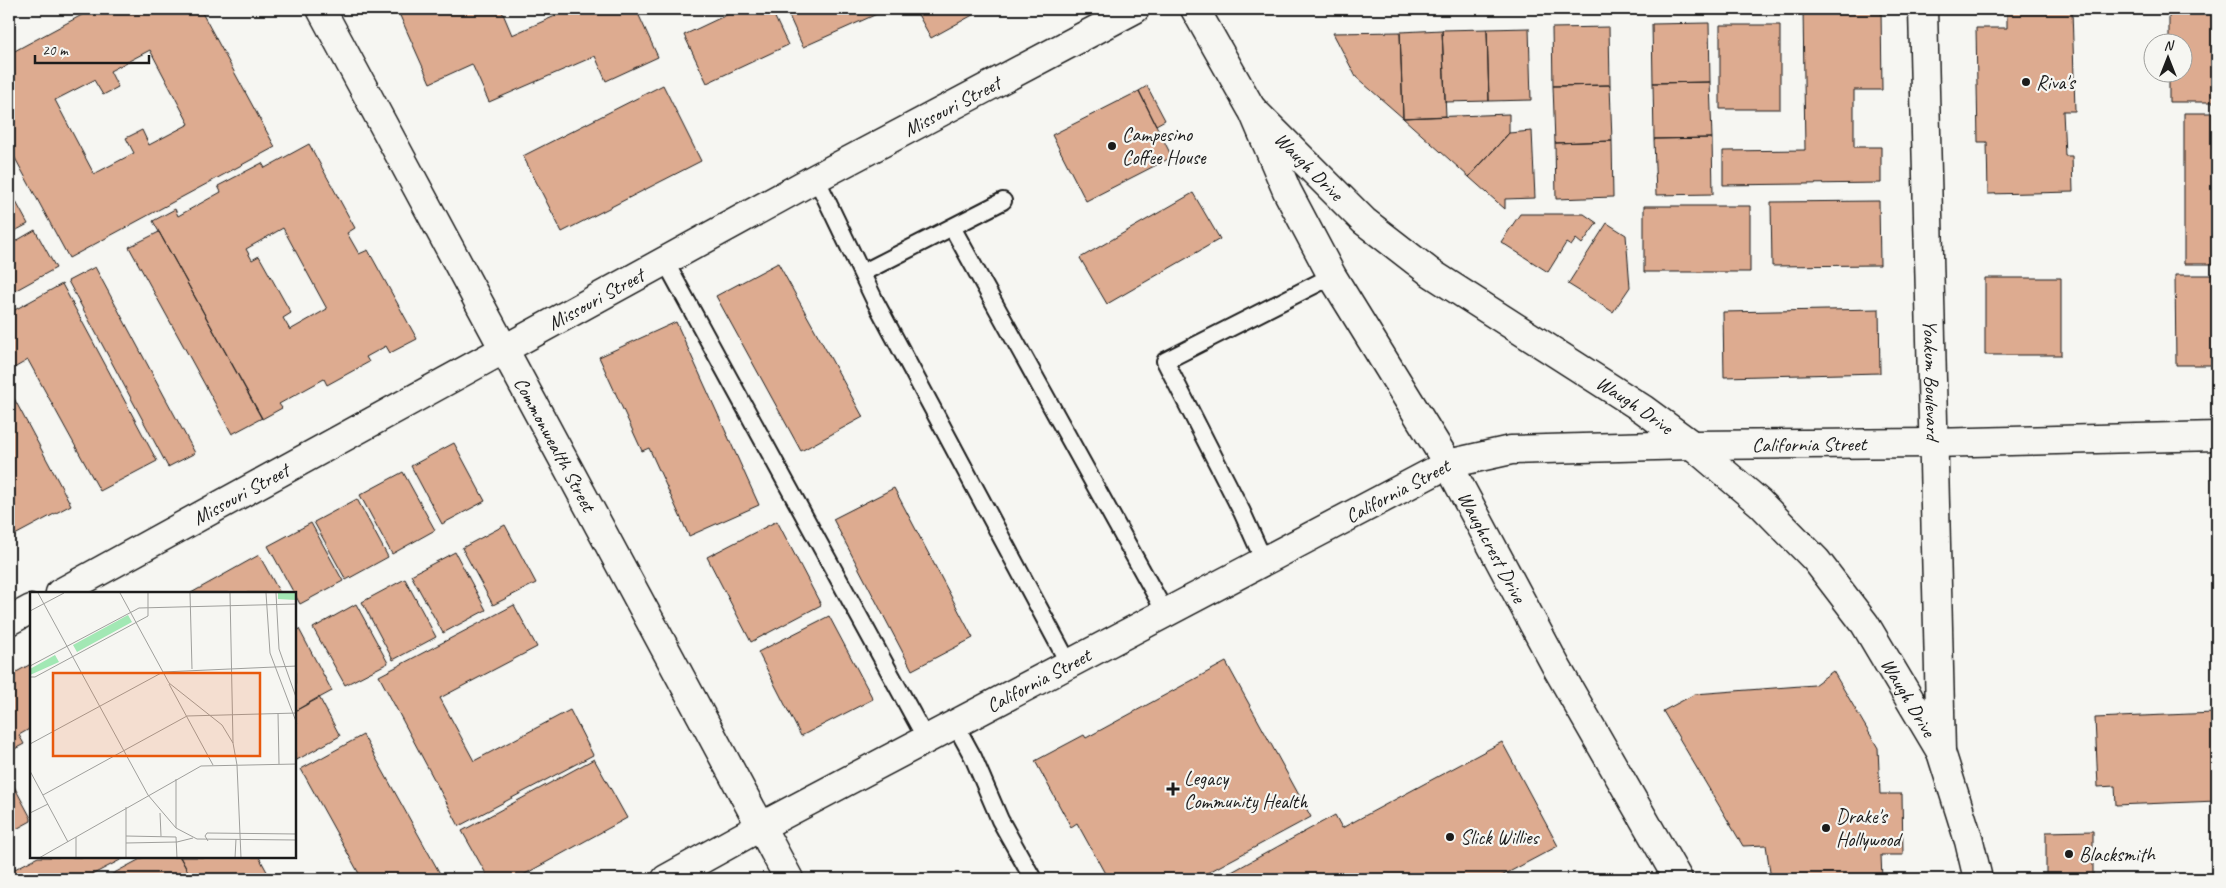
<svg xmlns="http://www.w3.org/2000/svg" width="2226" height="888" font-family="Caveat,sans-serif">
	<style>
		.building { fill: #ddab90; stroke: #1c1c1c; fill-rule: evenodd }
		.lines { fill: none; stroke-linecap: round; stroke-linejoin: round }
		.lane-casing { stroke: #1c1c1c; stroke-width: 20 }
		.street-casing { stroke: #1c1c1c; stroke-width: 31 }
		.secondary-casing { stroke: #1c1c1c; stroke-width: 31 }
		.lane { stroke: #f6f6f2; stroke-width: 16 }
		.street { stroke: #f6f6f2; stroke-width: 28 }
		.secondary { stroke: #f6f6f2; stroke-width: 28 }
		.poi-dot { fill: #1c1c1c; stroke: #f6f6f2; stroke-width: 2 }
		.labels { text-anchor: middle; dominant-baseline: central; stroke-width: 4.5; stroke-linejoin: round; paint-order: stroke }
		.poi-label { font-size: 20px; fill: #1c1c1c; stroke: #f6f6f2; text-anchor: start }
		.street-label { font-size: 20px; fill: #1c1c1c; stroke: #f6f6f2 }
		.inset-road { fill: none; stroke: #9f9f9c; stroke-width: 1 }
		.view { fill: #e8590c; fill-opacity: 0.15; stroke: #e8590c; stroke-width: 2.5 }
		.inset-edge { fill: none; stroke: #1c1c1c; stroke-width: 2.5 }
	</style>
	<rect width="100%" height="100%" fill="#f6f6f2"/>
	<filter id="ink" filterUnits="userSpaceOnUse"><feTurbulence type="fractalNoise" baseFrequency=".02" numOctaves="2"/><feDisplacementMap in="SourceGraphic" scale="10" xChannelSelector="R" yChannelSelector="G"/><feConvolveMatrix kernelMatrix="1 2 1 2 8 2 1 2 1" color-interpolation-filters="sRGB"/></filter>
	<g filter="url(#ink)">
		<path class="building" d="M93 9H200L275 147 69 258 9 147V54ZM150 50 189 124 149 145 142 130 126 138 134 153 94 174 55 100 94 80 103 95 118 87 110 71Z
			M397 9H501L512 35 571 9H636L658 57 606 81 595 56 489 102 472 64 430 83Z
			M739 9H771L788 45 707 83 684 35Z
			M786 9H888L803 47Z
			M915 9H979L980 11 931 38Z
			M1803 9H1881L1882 90H1854V147H1881V183L1723 185V151L1805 150Z
			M2007 9H2072L2075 111H2063L2065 156H2072L2073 192 1988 194 1987 142H1978L1976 28H2007Z
			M2169 9H2217V102H2169V72H2184V42H2169Z
			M1709 23 1710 82 1653 83 1652 24Z
			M1720 25H1780V109H1720Z
			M1609 27 1610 85 1553 86 1552 28Z
			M1529 28 1531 100 1489 101 1487 29Z
			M1487 29 1489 101 1445 102 1442 30Z
			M1442 30 1446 116 1403 118 1400 32Z
			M1400 32 1403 118 1356 77 1333 33Z
			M1710 82 1712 138 1654 139 1653 83Z
			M663 85 701 161 562 232 523 156Z
			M1610 85 1612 141 1555 143 1553 86Z
			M1147 86 1165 120 1156 125 1139 91Z
			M1139 91 1172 157 1086 201 1052 135Z
			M2184 113H2217V264H2184Z
			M1509 114V133L1469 177 1403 118Z
			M1532 131 1535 198 1505 199V209L1469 177 1509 133Z
			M1712 138 1713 194 1656 195 1654 139Z
			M1612 141 1613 197 1556 199 1555 143Z
			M309 144 355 228 347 233 359 254 368 250 417 339 390 353 386 346 366 357 369 362 327 385 324 379 279 404 282 408 262 419 153 221 175 209 178 216 221 192 218 186 262 163 265 168ZM283 228 327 309 290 330 283 318 291 313 259 256 252 260 246 249Z
			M9 189 28 224 9 234Z
			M1193 193 1220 239 1107 304 1080 258Z
			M1879 201 1880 265 1772 266 1771 202Z
			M1644 206H1750V272H1644Z
			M1520 214H1584L1597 223 1582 244 1576 239 1571 246 1566 243 1548 272 1501 242Z
			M1607 223 1626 235 1630 287 1613 312 1568 284Z
			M35 230 56 268 9 294V245Z
			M159 232 262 418 232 434 129 247Z
			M778 263 863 417 801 451 716 296Z
			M95 267 195 453 168 467 68 281Z
			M2175 275H2217V365H2176Z
			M1985 278H2061V355H1985Z
			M62 284 157 461 100 491 28 360 9 371V313Z
			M1879 309 1880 373 1724 377 1723 312Z
			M676 322 759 505 689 536 649 448 642 451 599 357Z
			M9 389 71 505 13 536 9 528Z
			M454 443 485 501 442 524 411 466Z
			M403 472 435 530 392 554 360 495Z
			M894 488 973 638 912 670 833 519Z
			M357 499 388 557 346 580 314 522Z
			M777 521 821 605 751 642 707 557Z
			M311 523 343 581 300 604 268 546Z
			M505 525 536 583 493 605 462 548Z
			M455 552 486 610 443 633 411 575Z
			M259 555 280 593H191Z
			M405 579 436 637 393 660 362 602Z
			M356 604 388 663 345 685 313 628Z
			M514 605 537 647 440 698 474 761 570 710 593 755 459 826 379 676Z
			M829 616 873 699 801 736 758 652Z
			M299 629 332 691 295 711V631Z
			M1226 662 1311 817 1196 879H1108L1077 823 1071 827 1035 761 1084 735 1086 738Z
			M31 664V728L19 735 24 744 9 752V676Z
			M1833 671 1878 748 1880 794H1902L1903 855H1881L1882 879H1771L1766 845 1743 846 1663 711 1695 694 1814 685Z
			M319 697 340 736 295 761V711Z
			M2214 713 2217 801 2116 805 2115 786 2098 787 2095 718Z
			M363 735 443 879H362L301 769Z
			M1502 742 1558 846 1496 879H1219L1335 815 1342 828Z
			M594 759 627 818 516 879H489L462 831Z
			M9 777 31 818V821L9 833Z
			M2093 831V879H2035V875H2046V832Z
			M38 857H126L84 879H9V872Z
			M144 857H180L192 879H103Z
			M180 857H259L271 879H192Z"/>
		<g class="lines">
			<g class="lane-casing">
				<path id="lane" d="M816 178 875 301 1069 664
					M952 227 1165 612
					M665 261 926 739
					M862 273 1003 201
					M1264 561 1242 512 1165 361 1332 276
					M955 724 973 757 1000 820 1033 879"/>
			</g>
			<g class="street-casing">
				<g id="street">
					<path id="s1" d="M1923 9 1941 752"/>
					<path id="s2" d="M1252 109 1287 191 1332 276 1448 464 1557 668 1678 879"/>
					<path id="s3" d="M60 593 816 178 1135 9"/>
					<path d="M9 621 31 609"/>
					<path id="s4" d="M666 879 760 827 1448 464 1511 450 1692 445 1933 443 2217 436"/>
				</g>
			</g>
			<g class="secondary-casing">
				<g id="secondary">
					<path id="s5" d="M321 9 789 879"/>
					<path id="s6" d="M1195 9 1251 108 1364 221 1431 273 1643 409 1692 445 1760 503 1816 560 1865 624 1941 752 1969 841 1978 879"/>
				</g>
			</g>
			<use href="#lane" class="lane"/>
			<use href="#street" class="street"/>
			<use href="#secondary" class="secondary"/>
		</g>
	</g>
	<g class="poi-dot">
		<circle cx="2026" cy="82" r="5"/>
		<circle cx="1112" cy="146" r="5"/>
		<path d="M1170.5 781.5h5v5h5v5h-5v5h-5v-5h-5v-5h5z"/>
		<circle cx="1826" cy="828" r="5"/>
		<circle cx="1450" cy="837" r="5"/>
		<circle cx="2069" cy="854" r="5"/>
	</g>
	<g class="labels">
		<g class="poi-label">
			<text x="2036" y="82">Riva's</text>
			<text x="1122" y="134">Campesino<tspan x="1122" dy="23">Coffee House</tspan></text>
			<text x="1184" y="778">Legacy<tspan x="1184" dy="23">Community Health</tspan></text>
			<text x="1836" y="816">Drake's<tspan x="1836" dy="23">Hollywood</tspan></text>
			<text x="1460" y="837">Slick Willies</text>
			<text x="2079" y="854">Blacksmith</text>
		</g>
		<g class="street-label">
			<text stroke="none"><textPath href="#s3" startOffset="1016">Missouri Street</textPath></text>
			<text stroke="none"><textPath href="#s6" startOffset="196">Waugh Drive</textPath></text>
			<text stroke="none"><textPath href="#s3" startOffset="611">Missouri Street</textPath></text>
			<text stroke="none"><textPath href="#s1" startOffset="371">Yoakum Boulevard</textPath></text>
			<text stroke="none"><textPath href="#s6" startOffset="601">Waugh Drive</textPath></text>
			<text stroke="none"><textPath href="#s5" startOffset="494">Commonwealth Street</textPath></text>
			<text stroke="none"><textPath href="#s4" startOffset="1248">California Street</textPath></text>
			<text stroke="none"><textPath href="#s4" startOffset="828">California Street</textPath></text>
			<text stroke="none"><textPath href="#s3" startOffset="206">Missouri Street</textPath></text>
			<text stroke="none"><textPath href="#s2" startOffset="500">Waughcrest Drive</textPath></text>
			<text stroke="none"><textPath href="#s4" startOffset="422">California Street</textPath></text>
			<text stroke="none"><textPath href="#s6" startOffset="1006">Waugh Drive</textPath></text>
		</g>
	</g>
	<g transform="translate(30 592)">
		<rect width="266" height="266" fill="#f6f6f2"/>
		<path d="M248 1H266V8L248 7ZM98 23 102 30 47 60 43 53ZM25 63 29 70 0 83V77Z" fill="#a2e8b4"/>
		<path class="inset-road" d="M8 1 118 203M90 1 139 91 192 133 203 151 207 173M160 1 162 77M200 1 203 151M236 1 240 61 267 132M246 1 249 57 267 108M0 19 34 1M0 74 109 16 267 12M0 85H5L118 24V1M139 92 183 173M248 121 249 172M0 152 133 80 267 74M207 173 211 266M0 179 38 250M13 203 157 124 267 121M118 203 146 236 167 247 267 248M96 215V266M0 221 18 212M130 221 131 244M146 236V187M96 244 146 245 147 266M46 245V266M178 249 175 244 177 241 267 242M96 251 147 250 163 246M9 266 171 174 267 172M205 266 206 247"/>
		<path class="view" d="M23 81H230V164H23Z"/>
		<rect width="266" height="266" class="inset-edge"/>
	</g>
	<rect width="2226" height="888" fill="none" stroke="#f6f6f2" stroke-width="30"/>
	<rect x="15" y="15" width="2196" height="858" fill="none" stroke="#1c1c1c" stroke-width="2" filter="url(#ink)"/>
	<g transform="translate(2168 58)"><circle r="24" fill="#f6f6f2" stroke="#9f9f9c"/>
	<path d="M0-4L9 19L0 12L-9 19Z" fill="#1c1c1c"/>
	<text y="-8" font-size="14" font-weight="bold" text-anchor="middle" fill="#1c1c1c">N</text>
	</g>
	<path d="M35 55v8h114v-8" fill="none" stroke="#1c1c1c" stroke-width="2.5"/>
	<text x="42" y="55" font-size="15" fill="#1c1c1c" stroke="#f6f6f2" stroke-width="4" paint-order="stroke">20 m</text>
</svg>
